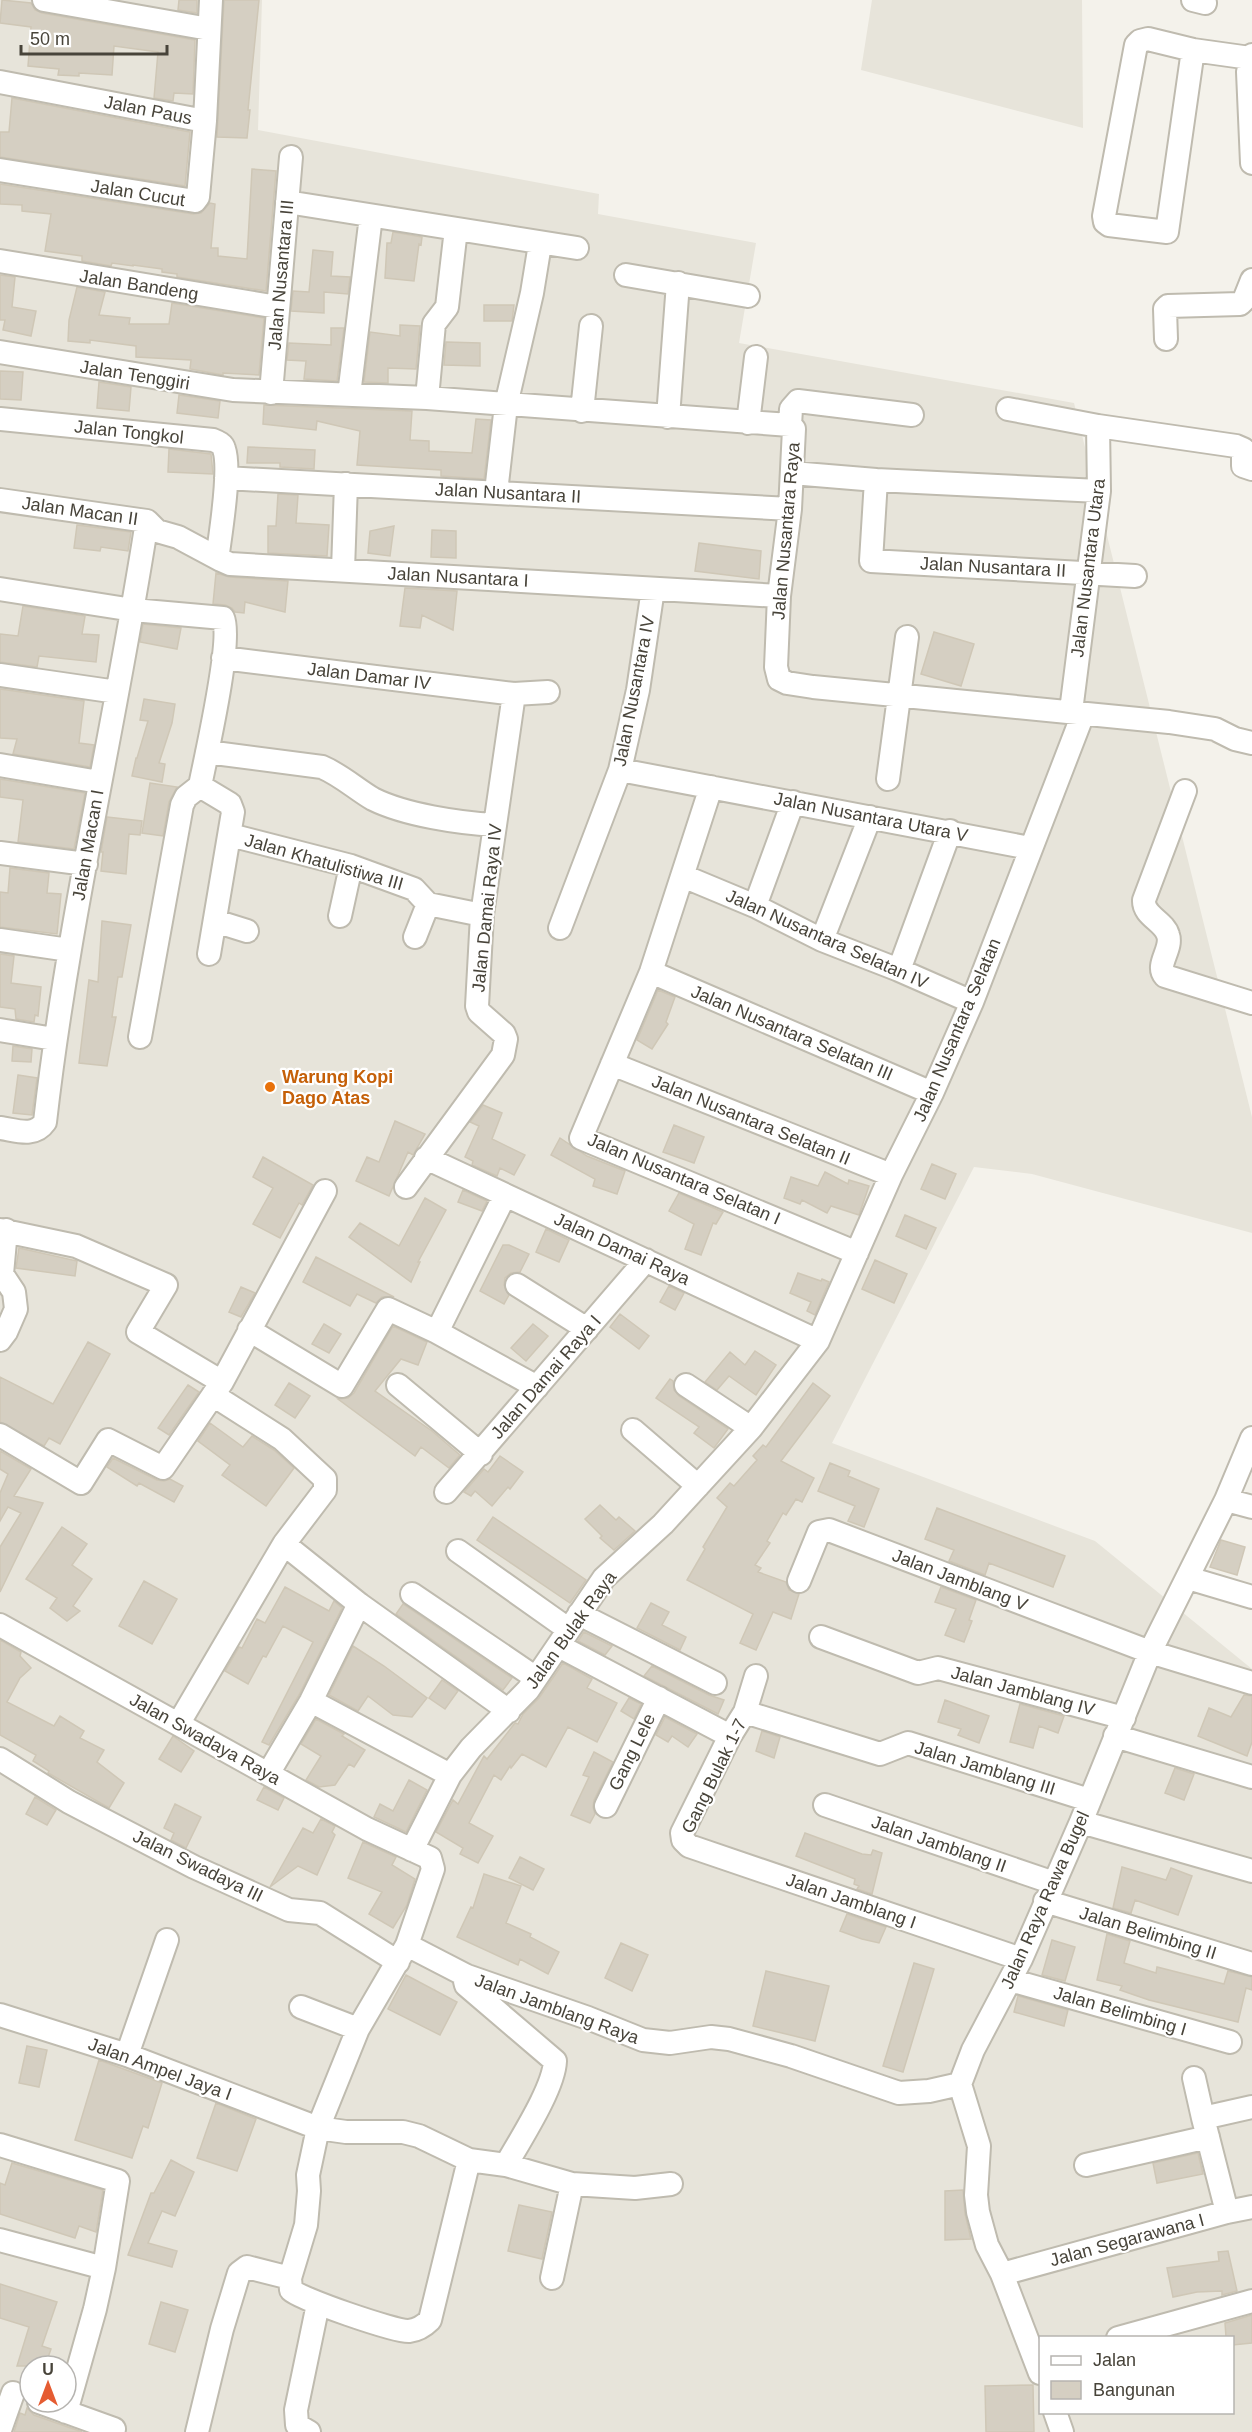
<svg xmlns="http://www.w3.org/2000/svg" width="1252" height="2432" font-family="Arial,sans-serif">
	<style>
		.residential { fill: #e7e4da; fill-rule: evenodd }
		.building { fill: #d5cfc2; stroke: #cfc7b6; stroke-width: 1.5 }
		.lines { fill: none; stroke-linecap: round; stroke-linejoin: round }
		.street-casing { stroke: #bfbbaf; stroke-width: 26 }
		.street { stroke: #fff; stroke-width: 22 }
		.food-dot { fill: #e8710a; stroke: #fff; stroke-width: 2 }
		.labels { text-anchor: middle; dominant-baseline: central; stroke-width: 4.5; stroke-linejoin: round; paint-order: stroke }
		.street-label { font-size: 18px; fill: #48443a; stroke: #fff }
		.food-label { font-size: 18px; font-weight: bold; fill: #c56008; stroke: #fff; text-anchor: start }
	</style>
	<rect width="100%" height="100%" fill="#f4f2eb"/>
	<path class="residential" d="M0 0H262L258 130 599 194 598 214 756 243 739 343 1074 403 1252 1117V1233L1032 1174 974 1167 832 1443 1095 1541 1252 1669V2432H0ZM1040 2338H1232V2412H1040ZM30 2366H66V2402H30Z
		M872 0H1082L1083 128 861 70Z"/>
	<path class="building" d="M2 0 31 3 35 10 42 13 195 40 193 94 174 93 173 101 154 98 158 52 114 46 112 75 79 73V76L58 75 59 69 28 66 31 27 0 23Z
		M179 0H197V13L178 10Z
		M224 0H259L248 110H250L247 138 217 137Z
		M12 98 190 132 185 186 0 157V132H9Z
		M252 169 276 171 266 291 177 277V274L162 272V269L133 265V266L112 263 111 266 82 261V256L45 251 51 214 22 211V205L0 204V184L193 214 201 213 210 203 215 204 211 248H218V256L247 259Z
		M393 232 422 237 421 245 419 244 414 281 385 278 387 243H391Z
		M313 250 333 252 331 276 350 277 348 294 324 292V313L291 311 293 291 309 292Z
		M0 275 15 277 12 307 36 311 31 336 3 330 5 320H0Z
		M77 287 105 292 99 315 130 318 129 324H169L172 303 264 318 259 375 223 373V375L190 369 191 360 136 357V346L90 340V343L68 341 69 320Z
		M484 305H514L512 321H484Z
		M400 325 420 326 416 369 388 368V383L364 382 370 332 400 336Z
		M331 328H344L337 381 304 379 306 361 287 360 289 343 331 345Z
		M446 342 480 343V366L444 365Z
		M0 371 23 372 21 400 0 399Z
		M99 382 131 387 129 411 97 408Z
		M179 395 220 401 218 418 177 413Z
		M264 405 412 411 410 440 429 441V451L472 453 476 419 491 420 484 479 441 476V470L357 465 360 431 317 421 316 430 263 424Z
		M248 447 315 450 314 469 280 467V463H247Z
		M169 449 211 454 213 474 168 472Z
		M278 494 298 495 296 523 329 525 327 556 268 553V526H276Z
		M77 525 131 532 128 551 101 547 100 551 74 548Z
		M394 526 390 556 368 553 370 531Z
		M432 530 456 531V558L431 557Z
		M699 543 761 551 759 579 695 571Z
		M216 573 229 577 288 581 285 612 245 602 244 613 235 612 232 608 225 605 213 604Z
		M405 588 457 591 453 630 422 615 420 628 400 626Z
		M23 606 85 616 82 634 99 635 96 662 39 656 37 667 0 662V634L18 636Z
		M143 624 181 628 177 649 140 642Z
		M934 632 974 644 961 686 921 674Z
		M0 689 84 701 79 743 94 745 90 767 13 754 17 739 0 738Z
		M144 699 175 704 172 723 159 763 165 764 162 782 132 776 136 758H137L148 721 140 720Z
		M0 779 85 793 74 849 18 842 23 800 0 797Z
		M150 783 177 787 169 802 163 836 142 833Z
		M107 817 142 821 140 835 129 834 126 874 101 871 103 852H101Z
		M10 868 49 873 47 893 61 894 57 934 0 927V892L8 893Z
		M102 921 131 925 122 977H118L112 1017H116L107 1066 79 1063 89 980 98 982Z
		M0 954 14 956 11 983 41 987 38 1016 35 1015 34 1022 16 1019 15 1009 0 1007Z
		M658 990 675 997 666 1022 668 1024 652 1049 637 1040Z
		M13 1046 32 1049 31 1062 12 1061Z
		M18 1075 37 1078 32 1115 13 1113Z
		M483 1105 502 1113 492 1139 525 1155 514 1175 500 1168 497 1176 472 1165 473 1161 465 1157 479 1126 470 1122Z
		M395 1121 425 1134 413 1155 408 1152 389 1196 356 1181 367 1157 379 1162Z
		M674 1125 704 1137 694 1163 663 1152Z
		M560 1138 587 1156 625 1171 617 1194 593 1186 595 1179 551 1155Z
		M263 1157 313 1185 302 1205 299 1203 280 1238 253 1224 273 1188 253 1177Z
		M932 1164 956 1174 945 1199 921 1189Z
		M825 1172 848 1184 849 1180 869 1186 859 1215 831 1206 827 1213 802 1200 800 1204 784 1198 791 1177 818 1186Z
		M463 1190 487 1201 482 1211 458 1202Z
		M679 1193 723 1212 716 1224 713 1223 701 1255 685 1249 694 1224 669 1211Z
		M425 1198 446 1210 418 1262H420L411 1282 349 1237 360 1223 399 1246Z
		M905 1215 936 1228 926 1249 896 1236Z
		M546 1229 569 1240 559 1262 536 1252Z
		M503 1245H509L529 1254 520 1272 511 1273 505 1278 504 1285 509 1295 504 1304 480 1291Z
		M19 1248 77 1261 75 1276 16 1268Z
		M316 1257 394 1297H382L376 1303 357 1294 350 1306 303 1282Z
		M875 1260 907 1274 894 1303 862 1289Z
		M798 1273 821 1281 822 1279 829 1282 815 1315 807 1311 811 1302 790 1293Z
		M669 1286 684 1293 675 1310 660 1302Z
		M241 1287 255 1293 241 1317 229 1312Z
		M620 1314 649 1336 639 1349 610 1327Z
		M324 1324 341 1334 329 1353 312 1344Z
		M533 1324 548 1336 526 1361 511 1348Z
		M393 1326 427 1342 418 1365 401 1359 375 1391 432 1431 460 1455 449 1468 421 1447 415 1456 338 1399 348 1398 354 1393Z
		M88 1342 110 1354 60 1444 49 1438 44 1446 0 1422V1377L53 1404Z
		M755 1351 776 1365 756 1395 729 1376 717 1390 705 1382 730 1352 745 1365Z
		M670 1379 673 1381 674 1390 679 1396 728 1429 714 1448 694 1433 699 1427 656 1398Z
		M289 1383 310 1396 295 1418 275 1405Z
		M813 1383 830 1396 781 1461 814 1478 802 1502 796 1499 786 1515 783 1513 767 1541 770 1543 755 1565 761 1568 758 1572 786 1582 789 1590 799 1594 791 1619 773 1612 756 1650 740 1643 753 1614 687 1580 705 1549 703 1547 727 1507 717 1498 730 1483 734 1486 757 1460 753 1456 763 1445 766 1447Z
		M188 1385 199 1392 169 1435 158 1428Z
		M210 1423 243 1447 252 1436 274 1450 294 1468 266 1506 222 1475 230 1465 198 1441Z
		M0 1451 31 1469 14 1496 43 1503 0 1592V1547L21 1513 8 1507 0 1521V1493L8 1474 0 1469Z
		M500 1456 523 1472 510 1489 508 1487 492 1506 475 1491 471 1496 464 1492 484 1469 488 1472Z
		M113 1458 157 1480 164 1481 170 1479 183 1486 174 1502 139 1483 137 1486 107 1467Z
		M830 1463 850 1471 848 1476 879 1489 864 1527 848 1521 855 1506 818 1491Z
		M600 1505 616 1520 619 1517 635 1531 614 1550 600 1538 602 1536 585 1519Z
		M937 1508 1065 1556 1053 1587 989 1563 985 1575 949 1561 954 1550 925 1539Z
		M493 1517 586 1580 570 1603 477 1540Z
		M62 1527 87 1544 72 1565 92 1579 73 1606 80 1611 67 1621 50 1608 57 1598 26 1579Z
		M1221 1540 1245 1547 1237 1575 1210 1567Z
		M144 1581 177 1599 152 1644 119 1626Z
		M285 1587 329 1611 334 1601 342 1608 299 1695 269 1745 262 1742 313 1642 283 1626 266 1657 263 1656 248 1684 225 1671 239 1647 242 1648 257 1619 265 1623Z
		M941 1587 976 1600 969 1620 972 1621 964 1642 945 1635 956 1609 935 1602Z
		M651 1603 669 1612 662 1625 686 1637 680 1650 637 1628Z
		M403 1604 512 1678 503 1690 396 1614Z
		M584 1632 612 1646 605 1655 578 1641Z
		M0 1640 21 1652 20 1656 31 1668 20 1678 7 1702 54 1726 60 1716 84 1731 80 1738 104 1750 97 1762 124 1783 109 1808 48 1773 49 1771 33 1761 36 1755 0 1735Z
		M353 1646 384 1666 427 1698 412 1717 393 1715 368 1696 358 1711 329 1695Z
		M563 1663 592 1679 587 1688 617 1703 597 1742 568 1727 546 1767 522 1754 511 1768 510 1766 501 1780 494 1775 469 1823 493 1836 478 1863 460 1854 463 1848 436 1832 453 1800 458 1804 484 1756 487 1759 515 1723 518 1724 523 1714 539 1698Z
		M652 1666 709 1695 724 1700 718 1714 644 1676Z
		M442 1680 458 1691 445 1709 429 1698Z
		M1244 1695 1252 1696V1742L1247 1756 1198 1736 1209 1708 1231 1717Z
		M629 1698 641 1704 634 1719 621 1711Z
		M945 1700 989 1716 979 1743 958 1735 961 1729 938 1722Z
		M1020 1704 1064 1716 1058 1733 1039 1726 1033 1748 1010 1742Z
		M665 1717 697 1734 688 1747 672 1736 668 1742 656 1735Z
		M316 1719 344 1734 342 1736 365 1750 354 1767 349 1764 335 1785 319 1787 306 1780 321 1756 301 1744Z
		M762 1731 780 1737 774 1758 756 1751Z
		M173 1736 194 1751 181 1772 159 1759Z
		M594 1752 613 1762 594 1800 593 1807 595 1814 590 1823 571 1815 589 1777 583 1775Z
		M1175 1768 1194 1774 1184 1800 1165 1793Z
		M409 1780 427 1790 406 1832 374 1817 380 1804 393 1811Z
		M264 1787 284 1798 278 1810 257 1800Z
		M35 1797 56 1810 47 1825 26 1814Z
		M175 1804 201 1817 186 1848 171 1840 174 1833 164 1828Z
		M321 1819 335 1826 332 1832 335 1835 317 1875 298 1866 270 1887 303 1828 313 1833Z
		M805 1833 862 1854 871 1855 873 1850 882 1853 872 1894 857 1889 859 1886 854 1884 855 1879 796 1856Z
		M363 1842 396 1857 392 1865 415 1879 407 1905 393 1928 369 1914 382 1892 348 1878Z
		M520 1857 544 1869 533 1890 509 1878Z
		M1122 1867 1166 1880 1171 1868 1192 1876 1178 1915 1135 1900 1131 1913 1113 1908Z
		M484 1874 521 1886 506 1923 531 1934 530 1937 559 1952 548 1974 520 1959 518 1965 457 1937 471 1907 473 1908Z
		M847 1914 886 1927 879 1943 862 1939 840 1931Z
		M1107 1934 1130 1941 1124 1963 1156 1973 1157 1967 1224 1984 1228 1971 1252 1977V1990L1246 1988 1238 2022 1149 2000 1120 1990 1122 1986 1097 1980Z
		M1052 1940 1075 1947 1065 1981 1042 1975Z
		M621 1943 648 1955 632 1991 605 1978Z
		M914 1963 934 1969 903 2072 883 2066Z
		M766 1971 829 1986 815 2041 753 2026Z
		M406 1975 457 2002 440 2035 388 2009Z
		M1018 1996 1068 2010 1064 2026 1014 2012Z
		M27 2046 47 2050 39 2087 19 2083Z
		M99 2060 162 2083 148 2128 143 2126 132 2158 75 2140Z
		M216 2103 256 2119 237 2171 197 2158Z
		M1198 2153 1203 2174 1157 2183 1153 2163Z
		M171 2160 194 2172 175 2216 162 2211 148 2243 177 2251 172 2267 128 2255 151 2193H154Z
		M12 2163 103 2190 96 2232 79 2226 75 2238 0 2214V2183L5 2185Z
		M963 2190 965 2214 971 2239 945 2240V2191Z
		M519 2205 552 2212 542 2259 508 2251Z
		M1228 2251 1237 2291 1222 2295V2291L1197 2292 1173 2297 1167 2268 1219 2261 1218 2252Z
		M0 2284 57 2302 42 2346 51 2349 45 2366H17L29 2327 0 2318Z
		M161 2302 188 2310 175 2352 149 2344Z
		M1252 2315V2343L1233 2345V2337H1226L1225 2323Z
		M1033 2385 1034 2432H986L985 2386Z
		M27 2408 34 2415 82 2432H14L20 2413 25 2415Z"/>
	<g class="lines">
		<g class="street-casing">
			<path id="street" d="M44 0 209 29
				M1193 0 1205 3
				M1193 50 1167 232 1109 225 1105 222 1104 216 1136 45 1140 41 1148 39 1193 50 1250 58
				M1252 55 1248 72 1252 163
				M0 82 205 121
				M0 170 195 201 198 197 205 121 211 0
				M287 202 577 248
				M0 261 278 307
				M626 275 748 296
				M1166 339 1165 309 1168 306 1240 304 1244 300 1252 280
				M0 352 233 390 427 398 790 425 794 429 790 509 779 596 776 667 779 679 787 683 813 687 1169 722 1215 729 1235 739 1252 743
				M271 393 291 157
				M349 395 371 216
				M427 398 434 324 447 307 456 229
				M1008 409 1098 426 1236 446 1243 449V466L1252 469
				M582 411 591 326
				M668 417 678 283
				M0 419 213 440C218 442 223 444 224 449 231 469 221 530 218 553L221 560 230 564 779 596
				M748 423 756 357
				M790 425 791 409 798 401 912 415
				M792 473 876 480 871 561 1135 576
				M226 478 790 509
				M876 480 1099 491
				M496 492 506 405 532 293 540 244
				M0 500 147 521 157 531 178 537 221 560
				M343 570 346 484
				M0 589 133 610 223 618C233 639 206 756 200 786L230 804 233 812 209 954
				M223 658 514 694 548 692
				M0 675 117 692
				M1071 711 1099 491 1098 426
				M207 752 322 767C341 775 356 789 373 799 405 815 459 823 495 825
				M0 765 99 782
				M620 770 1030 848
				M888 779 907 637
				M711 787 651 972 581 1138 857 1253
				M1185 791 1144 900C1143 916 1164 921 1168 935 1173 949 1155 965 1165 976L1252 1003
				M230 835 351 866 414 889 428 904 482 915
				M0 853 86 864
				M683 876 755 906 822 940 899 970 972 1002
				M755 906 793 802
				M340 916 351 866
				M215 921 247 931
				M560 928 620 770 638 690 653 589
				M415 937 428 904
				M0 940 69 950
				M822 940 870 817
				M899 970 950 831
				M651 972 932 1093
				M0 1030 54 1039
				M140 1037 182 805 186 797 200 786
				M612 1064 891 1175
				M0 1128C16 1130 34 1138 45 1122 68 920 116 722 147 521
				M426 1158 818 1341
				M406 1187 503 1055 506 1039 504 1034 479 1012 477 1006 482 915 514 694
				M0 1230 76 1246 166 1285 138 1332 222 1382
				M517 1285 587 1329
				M249 1330 342 1386 388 1309 437 1332 505 1195
				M437 1332 537 1387
				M0 1340 6 1332 16 1309 14 1292 2 1274 6 1230
				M398 1385 481 1454
				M686 1385 751 1428
				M213 1395 282 1439 325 1479V1490L284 1544
				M633 1430 698 1486
				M0 1435 81 1483 108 1440 163 1468 222 1382 325 1191
				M446 1492 646 1260
				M1226 1500 1252 1507
				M458 1551 568 1629
				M1188 1578 1252 1597
				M799 1581 819 1532 829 1530 1150 1652 1252 1683
				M412 1594 536 1678
				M579 1614 715 1683
				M0 1625 367 1829 430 1858 433 1869 407 1945 467 1976 588 2018 643 2040 670 2043 711 2037 729 2039 791 2056 899 2093 929 2091 960 2084
				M821 1637 918 1673 938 1668 1124 1718
				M559 1646 730 1736
				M756 1676 745 1712 730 1736 682 1833 683 1840 689 1846 1021 1959
				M311 1701 450 1775
				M745 1712 880 1754 908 1743 1089 1800
				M180 1724 183 1716 284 1544 359 1604 509 1711
				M1115 1736 1252 1777
				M0 1759 69 1802 194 1867 289 1910 320 1913 398 1962
				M268 1774 311 1701 359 1604
				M825 1805 1054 1883
				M606 1806 659 1698
				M1081 1822 1252 1871
				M412 1850 450 1775 471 1748 528 1690 604 1578 663 1524 751 1428 818 1341 891 1175 932 1093 972 1002 1083 714
				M1045 1901 1252 1964
				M407 1945 358 2029 318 2128 308 2175 309 2191 306 2225 290 2278 291 2290C300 2299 396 2332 409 2331 418 2330 424 2326 430 2320L469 2160
				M467 1976 465 1981 466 1985 555 2061C554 2088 520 2140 506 2165
				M1010 1980 1230 2042
				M301 2007 358 2029
				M0 2015 127 2055 318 2128 346 2132H403L419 2136 469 2160 506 2165 572 2184 635 2188 671 2184
				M127 2055 167 1940
				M1194 2078 1203 2118
				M0 2145 118 2181 104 2268
				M1086 2165 1208 2137
				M1227 2212 1203 2118 1252 2107
				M0 2240 104 2268 95 2309 66 2412
				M1002 2274 1227 2212 1252 2207
				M552 2278 572 2184
				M1118 2338 1252 2301
				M1040 2373 1002 2274 987 2245 978 2212 976 2195 979 2146 960 2084 973 2050 1021 1959 1081 1822 1150 1652 1226 1500 1252 1438
				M39 2402 114 2429 113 2432
				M1055 2412 1062 2432
				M0 2430 13 2393
				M197 2432 222 2329 239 2273 247 2267 290 2278
				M309 2432 297 2425 296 2410 318 2304"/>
		</g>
		<use href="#street" class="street"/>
	</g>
	<circle class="food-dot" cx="270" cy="1087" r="6"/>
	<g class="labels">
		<g class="street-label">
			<text transform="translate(148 110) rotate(11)">Jalan Paus</text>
			<text transform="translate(138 193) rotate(9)">Jalan Cucut</text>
			<text transform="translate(281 275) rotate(-85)">Jalan Nusantara III</text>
			<text transform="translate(139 285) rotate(9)">Jalan Bandeng</text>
			<text transform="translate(135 375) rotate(9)">Jalan Tenggiri</text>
			<text transform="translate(129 432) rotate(6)">Jalan Tongkol</text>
			<text transform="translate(508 493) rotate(3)">Jalan Nusantara II</text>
			<text transform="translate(80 511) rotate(8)">Jalan Macan II</text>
			<text transform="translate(786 531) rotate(-85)">Jalan Nusantara Raya</text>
			<text transform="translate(993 567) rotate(3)">Jalan Nusantara II</text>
			<text transform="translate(1088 568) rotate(-83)">Jalan Nusantara Utara</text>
			<text transform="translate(458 577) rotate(3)">Jalan Nusantara I</text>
			<text transform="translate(369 676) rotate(7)">Jalan Damar IV</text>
			<text transform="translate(634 691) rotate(-79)">Jalan Nusantara IV</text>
			<text transform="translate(871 817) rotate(11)">Jalan Nusantara Utara V</text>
			<text transform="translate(88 845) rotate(-80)">Jalan Macan I</text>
			<text transform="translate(324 862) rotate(16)">Jalan Khatulistiwa III</text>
			<text transform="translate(487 908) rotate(-84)">Jalan Damai Raya IV</text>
			<text transform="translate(827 939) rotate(24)">Jalan Nusantara Selatan IV</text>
			<text transform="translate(957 1030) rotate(-67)">Jalan Nusantara Selatan</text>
			<text transform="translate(792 1033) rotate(23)">Jalan Nusantara Selatan III</text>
			<text transform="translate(751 1120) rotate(22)">Jalan Nusantara Selatan II</text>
			<text transform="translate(684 1179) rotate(23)">Jalan Nusantara Selatan I</text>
			<text transform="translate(622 1249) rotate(25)">Jalan Damai Raya</text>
			<text transform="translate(546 1377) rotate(-49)">Jalan Damai Raya I</text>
			<text transform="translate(960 1580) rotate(21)">Jalan Jamblang V</text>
			<text transform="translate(571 1630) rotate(-54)">Jalan Bulak Raya</text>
			<text transform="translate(1023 1691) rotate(15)">Jalan Jamblang IV</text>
			<text transform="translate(205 1739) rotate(29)">Jalan Swadaya Raya</text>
			<text transform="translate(632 1752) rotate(-64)">Gang Lele</text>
			<text transform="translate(985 1768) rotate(17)">Jalan Jamblang III</text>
			<text transform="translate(714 1776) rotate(-64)">Gang Bulak 1-7</text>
			<text transform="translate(939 1844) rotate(19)">Jalan Jamblang II</text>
			<text transform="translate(198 1866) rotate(26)">Jalan Swadaya III</text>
			<text transform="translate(1045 1900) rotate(-66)">Jalan Raya Rawa Bugel</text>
			<text transform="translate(851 1901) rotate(19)">Jalan Jamblang I</text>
			<text transform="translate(1148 1933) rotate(17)">Jalan Belimbing II</text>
			<text transform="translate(557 2009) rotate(20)">Jalan Jamblang Raya</text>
			<text transform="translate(1120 2011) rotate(16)">Jalan Belimbing I</text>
			<text transform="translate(160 2069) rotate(20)">Jalan Ampel Jaya I</text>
			<text transform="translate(1127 2240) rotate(-15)">Jalan Segarawana I</text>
		</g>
		<g class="food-label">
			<text x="282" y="1077">Warung Kopi<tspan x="282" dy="21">Dago Atas</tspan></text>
		</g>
	</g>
	<rect x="1039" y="2336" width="195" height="78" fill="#ffffff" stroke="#b6b4b0" stroke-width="1.5"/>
	<rect x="1051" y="2356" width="30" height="9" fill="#ffffff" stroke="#b6b4b0" stroke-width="1.5"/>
	<text x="1093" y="2366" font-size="18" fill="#48443a">Jalan</text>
	<rect x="1051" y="2381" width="30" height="18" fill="#d5cfc2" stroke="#b6b4b0" stroke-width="1.5"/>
	<text x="1093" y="2396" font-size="18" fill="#48443a">Bangunan</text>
	<g transform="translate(48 2384)"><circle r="28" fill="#ffffff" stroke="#b6b4b0" stroke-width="1.5"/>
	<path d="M0-4.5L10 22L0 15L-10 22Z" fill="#e55c32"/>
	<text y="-9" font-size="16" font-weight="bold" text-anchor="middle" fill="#48443a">U</text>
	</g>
	<path d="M21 45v9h146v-9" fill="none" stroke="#48443a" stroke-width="3"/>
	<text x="30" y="45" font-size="18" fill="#48443a" stroke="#ffffff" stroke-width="4.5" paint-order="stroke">50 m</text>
</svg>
